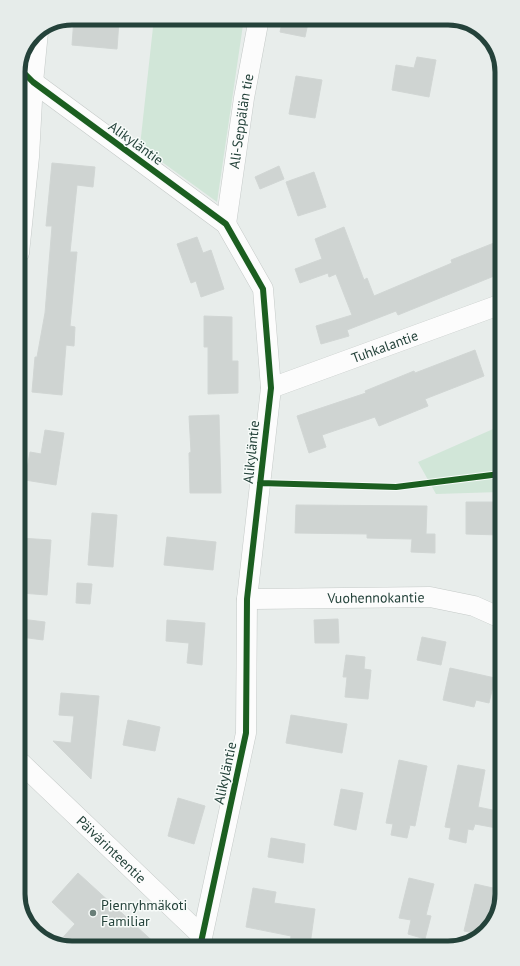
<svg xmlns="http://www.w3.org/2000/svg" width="520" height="966" font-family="'PT Sans',sans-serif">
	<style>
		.green { fill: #d1e6d8 }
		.building { fill: #cfd4d2; stroke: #d1d6d4 }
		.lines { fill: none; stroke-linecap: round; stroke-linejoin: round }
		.minor-casing { stroke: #c5cac8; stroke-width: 21 }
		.minor { stroke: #fcfcfc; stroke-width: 20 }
		.cycleway-casing { stroke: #f7fbf9; stroke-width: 8 }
		.cycleway { stroke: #1b5e20; stroke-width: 6 }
		.poi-dot { fill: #697e78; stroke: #f7fbf9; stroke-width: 1.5 }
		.labels { text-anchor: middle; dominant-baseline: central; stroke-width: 3; stroke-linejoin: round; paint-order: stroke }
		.street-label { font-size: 14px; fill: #24423a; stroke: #f7fbf9 }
		.poi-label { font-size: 14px; fill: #24423a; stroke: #f7fbf9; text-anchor: start }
		.rim { fill: none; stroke: #24423a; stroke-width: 5 }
	</style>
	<rect width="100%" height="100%" fill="#e8edeb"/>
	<path class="green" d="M154 18H244L217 202 140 146Z
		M500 426V492L436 494 418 462Z"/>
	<path class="building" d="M74 18H91L119 21 117 49 72 45Z
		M283 18H309L305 37 280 32Z
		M417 57 436 60 429 97 392 90 396 65 414 68Z
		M296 76 322 80 315 118 289 114Z
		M52 163 95 167 93 187 77 185 70 252H77L70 326 75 327 74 346 66 345 62 395 32 392 35 357H37L45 313 52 226H46Z
		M279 166 284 179 260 189 255 177Z
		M314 172 326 207 298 216 286 182Z
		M344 227 364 280 367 278 374 296 452 263 451 260 499 241V274L398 315 396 311 347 330 349 336 321 344 316 326 352 315 336 274 329 277 328 273 300 283 295 269 322 259 315 239Z
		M197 237 203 253 211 250 224 289 201 297 196 281 191 283 177 244Z
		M204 316 232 317V361H238V393L208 394V347H204Z
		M475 350 484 376 425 399 428 406 379 426 375 417 322 435 326 447 309 453 297 416 366 393 365 391 414 371 415 373Z
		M219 415 221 493H190L189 453 191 452 189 416Z
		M45 430 64 433 56 485 25 480 30 452 41 454Z
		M466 502H500V535L466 534Z
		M296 505 427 506 426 534H435V553L411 552 412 539 367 538V534L295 533Z
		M92 513 117 515 113 567 88 565Z
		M167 537 216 542 213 570 164 565Z
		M20 538 51 540 47 595 21 593Z
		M77 583 92 584 90 604 76 603Z
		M21 619 45 622 43 640 21 637Z
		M338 619 339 643H315L314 620Z
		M167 620 205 623 202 665 187 663 189 643 166 641Z
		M422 637 446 642 441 665 417 660Z
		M346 655 365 657 364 669 371 670 368 699 345 697 347 677H343Z
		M450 668 495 678 489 703 476 700 474 707 443 700Z
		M61 693 99 696 91 779 53 741 71 743 74 716 59 715Z
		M291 715 347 724 342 753 286 743Z
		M128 720 160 727 155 751 123 745Z
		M399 760 427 766 415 826 410 825 407 838 391 835 393 824 386 823Z
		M458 765 485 770 478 807 502 812V829L475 824 473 830 468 829 466 843 449 839 451 828 445 827Z
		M341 789 363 793 356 830 334 825Z
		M178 798 205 806 194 844 168 836Z
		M271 838 305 844 303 863 268 857Z
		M78 873 159 947 69 948 57 944 75 924 52 902Z
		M409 878 434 884 426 915 431 916 425 939 408 934 411 920 399 918Z
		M475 884 502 890V894L493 924 480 934 464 931Z
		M253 888 276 892 274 903 315 909 310 945 290 946 291 936 246 927Z"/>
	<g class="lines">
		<g class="minor-casing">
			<g id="minor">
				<path d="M19 68 33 82 226 224 263 289 271 388 247 599 246 733 200 947"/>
				<path id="s1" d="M226 224 244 98 259 18"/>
				<path d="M19 253 29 157 33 82 38 32"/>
				<path id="s2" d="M271 388 499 305"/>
				<path id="s3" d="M247 599 430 597 474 606 501 618"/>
				<path id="s4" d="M21 763 202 936"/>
			</g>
		</g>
		<use href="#minor" class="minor"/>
		<g class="cycleway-casing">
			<path id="cycleway" d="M19 68 33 82 226 224 263 289 271 388 247 599 246 733 200 947
				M260 483 396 487 500 474"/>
		</g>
		<use href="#cycleway" class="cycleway"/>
	</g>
	<circle class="poi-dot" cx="93" cy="913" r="4"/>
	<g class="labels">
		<g class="street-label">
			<text stroke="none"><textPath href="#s1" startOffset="104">Ali-Seppälän tie</textPath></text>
			<text transform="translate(136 143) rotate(36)">Alikyläntie</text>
			<text stroke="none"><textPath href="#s2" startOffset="121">Tuhkalantie</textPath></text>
			<text transform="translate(251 452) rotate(-84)">Alikyläntie</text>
			<text stroke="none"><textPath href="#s3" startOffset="129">Vuohennokantie</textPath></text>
			<text transform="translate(225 773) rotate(-78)">Alikyläntie</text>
			<text stroke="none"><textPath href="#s4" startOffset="125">Päivärinteentie</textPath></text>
		</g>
		<g class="poi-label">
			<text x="101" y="905">Pienryhmäkoti<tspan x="101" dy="16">Familiar</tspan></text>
		</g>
	</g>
	<path d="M0 0H520V966H0ZM72 25H448A47 47 0 0 1 495 72V894A47 47 0 0 1 448 941H72A47 47 0 0 1 25 894V72A47 47 0 0 1 72 25Z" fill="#e6ecea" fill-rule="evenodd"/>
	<path class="rim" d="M72 25H448A47 47 0 0 1 495 72V894A47 47 0 0 1 448 941H72A47 47 0 0 1 25 894V72A47 47 0 0 1 72 25Z"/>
</svg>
